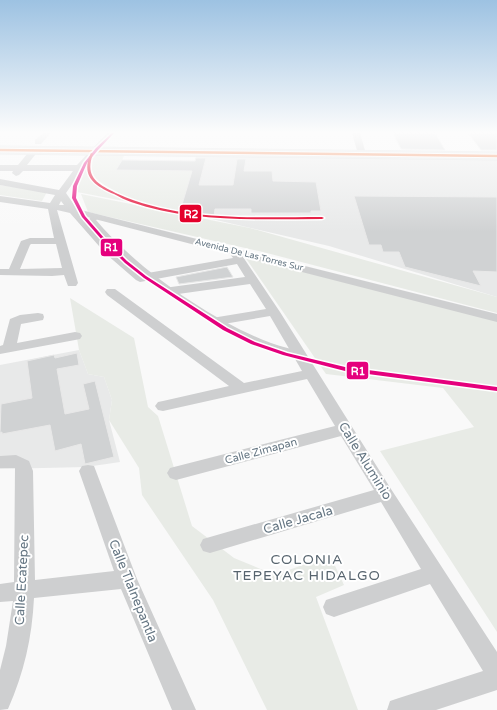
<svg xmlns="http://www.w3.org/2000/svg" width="497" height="710" font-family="'Varela Round',sans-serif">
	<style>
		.built { fill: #e8e9e9 }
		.green { fill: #e8ebe6 }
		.building { fill: #d0d2d3; stroke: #e8e8e8 }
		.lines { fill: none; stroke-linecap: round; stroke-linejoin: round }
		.primary-casing { stroke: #d5d6d7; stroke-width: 1 }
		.pedestrian { fill: #cecfd0; fill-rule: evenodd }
		.minor { fill: #cecfd0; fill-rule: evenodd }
		.primary { fill: #e1e2e2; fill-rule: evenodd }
		.bus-1-casing { stroke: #fff; stroke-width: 4.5 }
		.bus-1 { stroke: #f26522; stroke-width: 2.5 }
		.rail-1-casing { stroke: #fff; stroke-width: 3 }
		.rail-2-casing { stroke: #fff; stroke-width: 3 }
		.rail-1 { fill: #e5007d; fill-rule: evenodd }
		.rail-2 { fill: #e4002b; fill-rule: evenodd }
		.labels { text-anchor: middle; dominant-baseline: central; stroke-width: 4; stroke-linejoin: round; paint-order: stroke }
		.far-street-label { font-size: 9px; fill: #657683; stroke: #fff }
		.street-label { font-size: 11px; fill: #657683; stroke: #fff }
		.near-street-label { font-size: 13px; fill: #657683; stroke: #fff }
		.near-neighbourhood-label { font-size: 14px; letter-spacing: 1px; fill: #57646e; stroke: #fff }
		.line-badge { stroke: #fff; stroke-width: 1.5 }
		.badge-label { font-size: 11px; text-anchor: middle; font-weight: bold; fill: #fff }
	</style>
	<rect width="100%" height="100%" fill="#f9f9f9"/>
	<path class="built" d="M196 156 497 160V297L329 246 186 213 187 208H181Z
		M79 350 88 374 104 377 112 400 109 420 120 462 86 467 0 469V365Z"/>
	<path class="green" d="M97 154H125L117 170 192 171 181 208H187L186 213 77 192 81 170Z
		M0 185 47 192 42 201 0 195Z
		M81 194 250 228 497 297V313L263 252 88 212Z
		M245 257 497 321V632L380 451 474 427 443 388 326 374Z
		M70 298 134 338 148 407 158 416 192 526 234 558 275 575 330 555 344 585 316 597 358 710H267L213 600 142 495 139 468 109 420 112 400 104 377 88 374 79 350Z"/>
	<path class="building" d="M393 133H435L445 150 401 149Z
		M468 133H497V150H481Z
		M196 158H206L199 185H233L237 159H246L244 171H272L273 181 316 182 321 211H311V213H251V209H215L214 216H201L202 213H187L188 208H181L192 171 116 170 122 160 195 161Z
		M354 196 497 197V272L473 271 481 286 405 267 399 252H383L381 245H369Z
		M227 267 233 277 179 284 176 277Z
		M77 353 79 365 57 369 65 414 89 409 83 384 95 381 114 457 85 464 81 444 55 451 50 425 2 434V432L0 433 1 404 32 398 27 361 54 355 55 358Z"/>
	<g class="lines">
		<g class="primary-casing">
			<path id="primary" d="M0 146 497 152V160L0 154Z"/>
		</g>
		<path class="pedestrian" d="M92 216H98L99 218 96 220C137 269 212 321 271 343 282 347 293 349 304 352L305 354 300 357C226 341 138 280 89 222L88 220Z"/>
		<path class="minor" d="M43 133H51L41 144H35V140Z
			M107 133H115L87 163 66 193 77 209 497 314V322L243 257 280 312 391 489 497 652V690L436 710H387L390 701 399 698 483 671 430 584 334 617 326 614 323 607 326 600 421 569 381 502 210 553 203 551 200 545 203 539 374 490 341 436 176 480 170 478 167 473 170 468 335 426 307 379 163 411 158 410 155 406 158 402 163 401 229 386 107 295 105 292 107 289H115L244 383 302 371 270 316 218 325 213 324 211 321 213 318 218 317 266 309 250 284 171 295 167 294 165 291 167 288 171 287 245 277 237 264 140 282 136 280 106 254 70 213 57 210 78 283 76 286H68L64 275 52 276 0 275V269H9L21 241 30 238H54L48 209 0 202V196L50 203 55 195 0 185V179L59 190 73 171H23L19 175 16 176 12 173 13 171H0V165H18L32 148H35L39 150 27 165H77ZM61 201 64 205H59ZM83 216 230 254 233 258 142 274 114 249ZM31 244H56L62 268 20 269 30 245Z
			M352 133H360L366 154 365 156H359L358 154Z
			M38 313 43 314 44 317 43 320 21 324 17 343 75 332 80 333 82 336 80 339 75 340 0 354V346L3 345 10 319 20 315Z
			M16 455 29 461 33 471 35 580 114 571 79 471 82 466 88 465 94 466 137 579 196 710H172L121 589 34 598C32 638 24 673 8 709L0 710V670L6 646 13 601 0 602V584L14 582 15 468H0V456Z"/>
		<use href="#primary" class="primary"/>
		<g class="bus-1-casing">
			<path id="bus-1" d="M0 150 497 156"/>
		</g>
		<use href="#bus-1" class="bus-1"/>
		<g class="rail-1-casing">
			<path id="rail-1" d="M112 133H114L98 150 87 163 77 186 76 198 85 216 105 239 127 261 146 276 227 328 255 342 287 353 345 367 497 387V391L345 371 283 355 251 344 223 330 144 278 125 263 103 241 82 217 72 198 73 186 84 163 96 148Z"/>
		</g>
		<g class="rail-2-casing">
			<path id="rail-2" d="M91 153 93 154C84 178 99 185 118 194 181 222 255 217 322 217L324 218 322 219C259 219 192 223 131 202 125 200 120 197 114 194 95 186 80 176 91 153Z"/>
		</g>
		<use href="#rail-1" class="rail-1"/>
		<use href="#rail-2" class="rail-2"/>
	</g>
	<linearGradient id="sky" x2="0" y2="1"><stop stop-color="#9dc2e2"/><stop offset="0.57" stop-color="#fcfcfc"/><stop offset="1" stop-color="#fcfcfc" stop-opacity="0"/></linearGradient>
	<rect width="497" height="232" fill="url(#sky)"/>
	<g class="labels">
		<g class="far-street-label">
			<text transform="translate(249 255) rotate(14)">Avenida De Las Torres Sur</text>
		</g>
		<g class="street-label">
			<text transform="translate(261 451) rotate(-15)">Calle Zimapan</text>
		</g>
		<g class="near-street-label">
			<text transform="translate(365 461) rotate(58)">Calle Aluminio</text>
			<text transform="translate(298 520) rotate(-16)">Calle Jacala</text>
			<text transform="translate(22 580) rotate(-87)">Calle Ecatepec</text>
			<text transform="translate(133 591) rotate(68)">Calle Tlalnepantla</text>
		</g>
		<g class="near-neighbourhood-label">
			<text x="307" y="559">COLONIA<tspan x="307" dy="16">TEPEYAC HIDALGO</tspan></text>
		</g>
	</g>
	<g class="line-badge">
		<rect x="179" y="204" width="23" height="19" rx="4" fill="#e4002b"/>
		<rect x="100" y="238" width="23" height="19" rx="4" fill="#e5007d"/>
		<rect x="346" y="361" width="23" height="19" rx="4" fill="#e5007d"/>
	</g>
	<g class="badge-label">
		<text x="191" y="218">R2</text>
		<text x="111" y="251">R1</text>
		<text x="358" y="375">R1</text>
	</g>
</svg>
